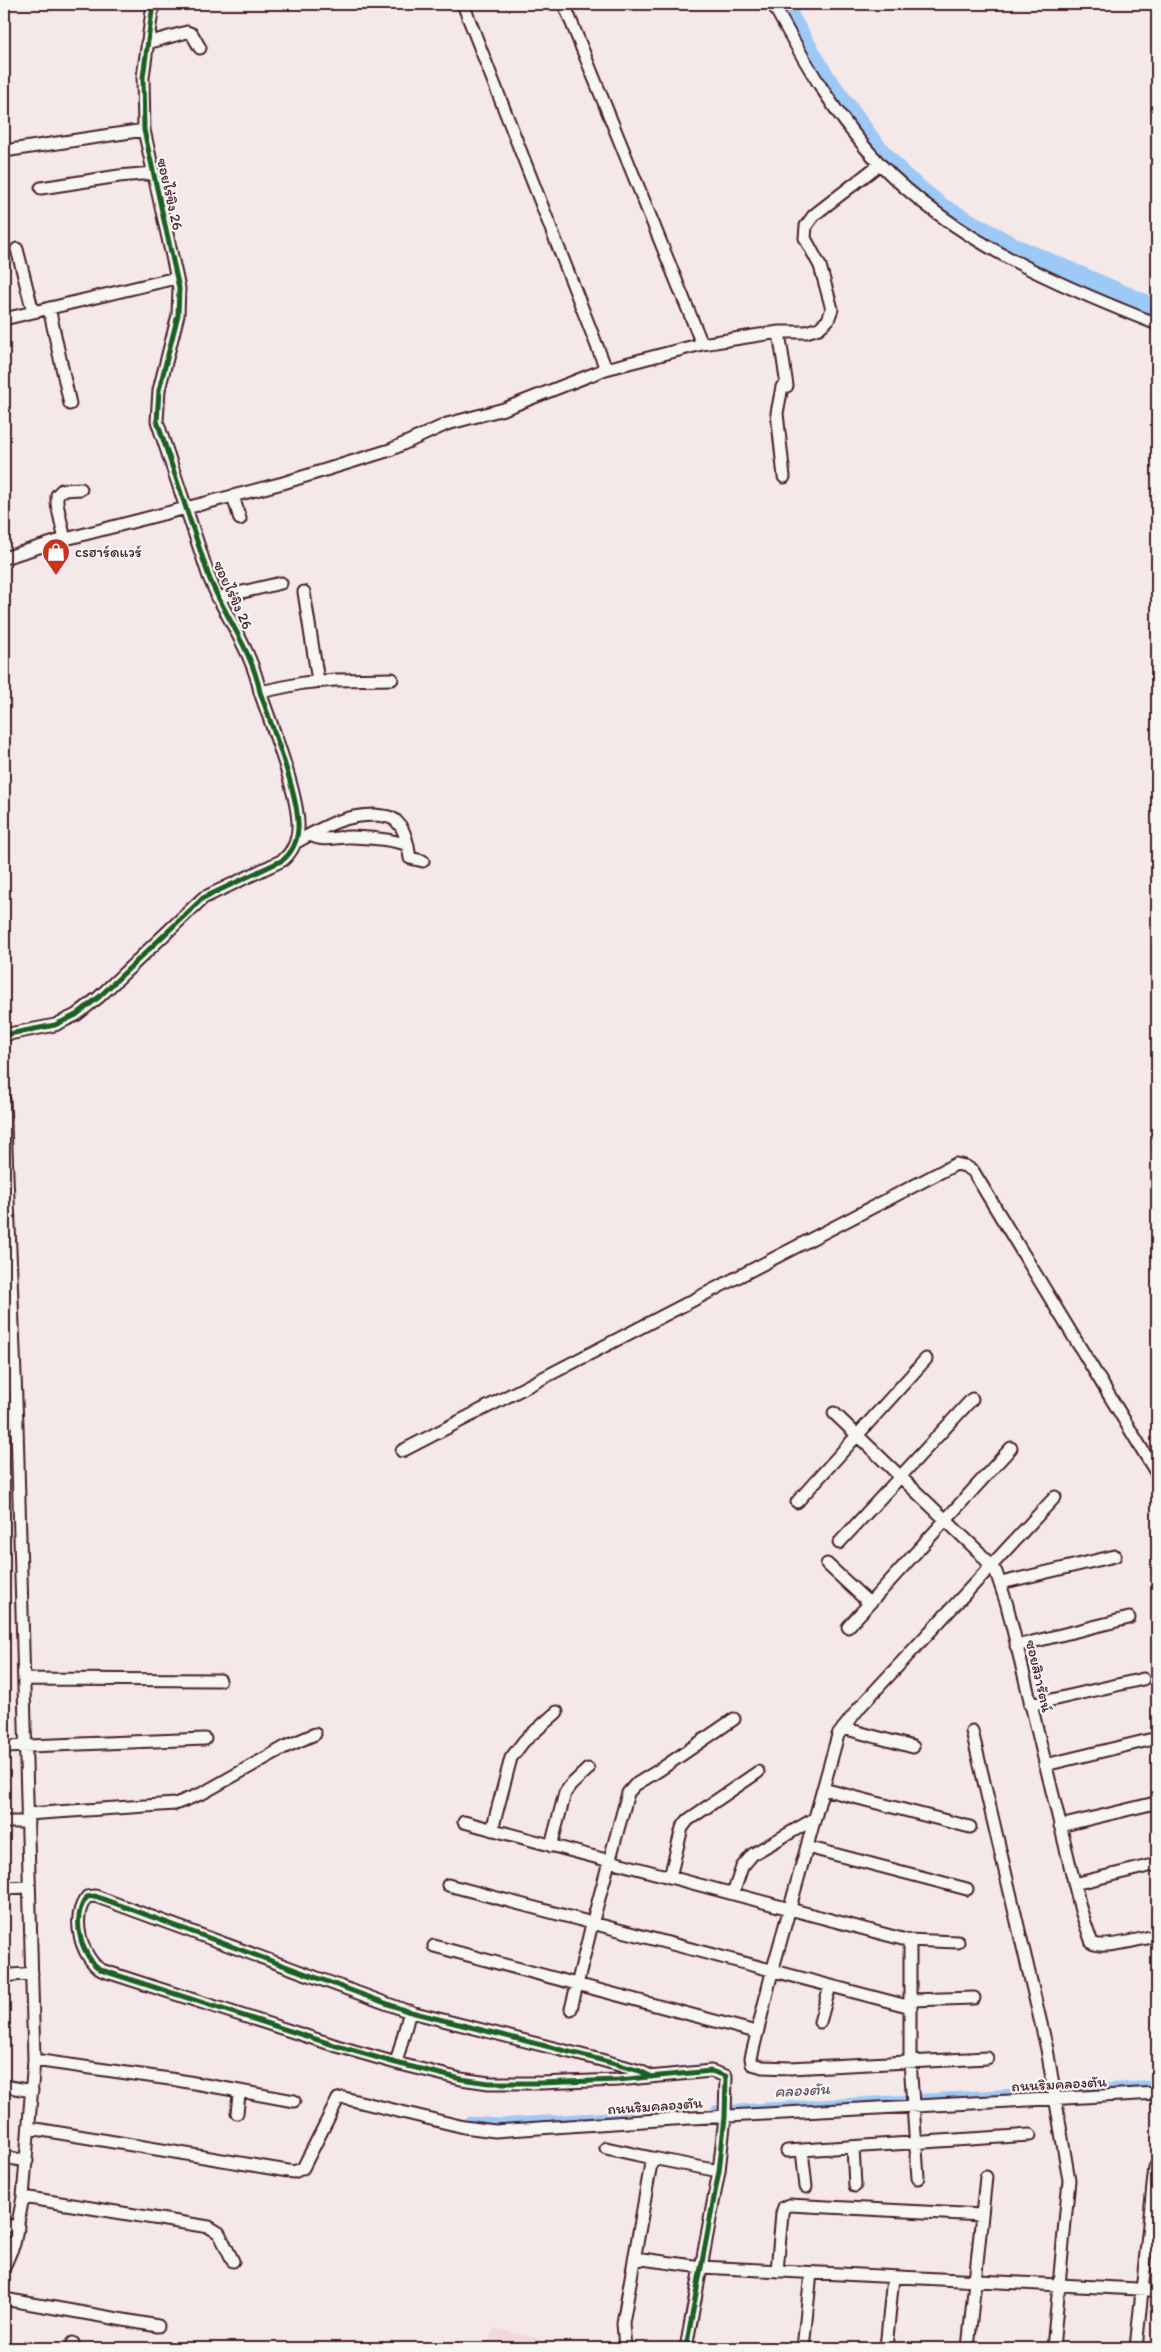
<svg xmlns="http://www.w3.org/2000/svg" width="1161" height="2352" font-family="Itim,'Playpen Sans Thai',sans-serif">
	<style>
		.built { fill: #f1d8dd }
		.lines { fill: none; stroke-linecap: round; stroke-linejoin: round }
		.canal { stroke: #9cc9f6; stroke-width: 11 }
		.river { stroke: #9cc9f6; stroke-width: 19 }
		.minor-casing { stroke: #4a1f2b; stroke-width: 15 }
		.minor { stroke: #f6f6f2; stroke-width: 11 }
		.cycleway-casing { stroke: #f6f6f2; stroke-width: 8 }
		.cycleway { stroke: #1b5e20; stroke-width: 5 }
		.labels { text-anchor: middle; dominant-baseline: central; stroke-width: 4.5; stroke-linejoin: round; paint-order: stroke }
		.street-label { font-size: 15px; fill: #4a1f2b; stroke: #f6f6f2 }
		.poi-label { font-size: 15px; fill: #4a1f2b; stroke: #f6f6f2; text-anchor: start }
		.water-label { font-size: 16px; font-style: italic; fill: #635268; stroke: #f6f6f2 }
	</style>
	<rect width="100%" height="100%" fill="#f4e8e8"/>
	<filter id="ink" filterUnits="userSpaceOnUse"><feTurbulence type="fractalNoise" baseFrequency=".02" numOctaves="2"/><feDisplacementMap in="SourceGraphic" scale="10" xChannelSelector="R" yChannelSelector="G"/><feConvolveMatrix kernelMatrix="1 2 1 2 8 2 1 2 1" color-interpolation-filters="sRGB"/></filter>
	<g filter="url(#ink)">
		<path class="built" d="M494 2328 578 2348H487Z"/>
		<g class="lines">
			<path class="canal" d="M716 2111 1157 2086
				M469 2122 500 2124 628 2116"/>
			<path class="river" d="M785 4 791 19 826 78 875 145 903 176 941 207 1016 248 1157 309"/>
			<g class="minor-casing">
				<path id="minor" d="M463 4 606 369
					M564 4 702 344
					M773 4C803 59 836 118 880 164 956 242 1058 285 1157 324
					M147 43 187 32 192 34 200 48
					M4 151 144 130
					M41 188 119 176 153 173
					M17 249 33 312
					M49 308 70 404
					M4 319 176 278
					M779 332 787 386 782 387 777 413 784 477
					M233 496 240 519
					M65 540 57 504V495L62 490 81 489
					M4 558 58 541 283 483 390 450 447 424 504 409 606 369 702 344 779 332H806L819 328 828 320 832 309 820 266 805 238 806 226 814 215 880 164
					M304 592 318 681
					M217 598 281 583
					M260 692 303 683 335 680 392 679
					M310 835C325 843 337 836 352 837 371 838 390 839 408 845
					M295 843C324 827 342 815 375 815 383 816 392 816 397 822 406 831 408 846 410 858L423 861
					M4 1035 55 1025 76 1015 99 997 203 898 283 860C293 851 297 842 298 829 300 798 271 724 260 692 252 650 224 615 209 577L157 421 159 390 178 315 179 288 144 130 143 77 153 4
					M4 1100 17 1425 34 2060 23 2197 14 2244 4 2267
					M834 1413 979 1552 996 1572 1007 1605 1081 1911 1092 1943C1104 1950 1142 1938 1157 1936
					M402 1451 956 1164 965 1166 973 1171 1157 1474
					M797 1502 926 1359
					M839 1543 972 1399
					M827 1564 869 1603
					M1001 1583 1115 1556
					M848 1627 1011 1448
					M1016 1646 1129 1618
					M24 1679 220 1680
					M1030 1705 1143 1679
					M843 1728 913 1747
					M972 1731 1047 2049 1069 2180 1053 2348
					M4 1747 205 1739
					M1045 1765 1153 1739
					M823 1789 970 1827
					M27 1814 175 1804 203 1793 285 1747 315 1734
					M4 1822H28
					M464 1822 906 1940 958 1942
					M1060 1826 1155 1803
					M492 1830 511 1758 524 1741 557 1712
					M551 1846 565 1793 570 1786 588 1769
					M807 1847 967 1889
					M670 1877 682 1828 688 1820 758 1772
					M1074 1884 1157 1864
					M448 1885 911 2007
					M4 1888 29 1887
					M733 1894 742 1867 753 1854 814 1819
					M906 1940 910 1945V2061L918 2178
					M434 1946 756 2032
					M4 1976 32 1973
					M911 2000 974 1998
					M571 2009 592 1924 628 1793 635 1785 661 1769 734 1719
					M820 2022 830 1986
					M987 2058 790 2068 763 2067 752 2064 751 2058 772 1972 838 1735 859 1708 1055 1497
					M34 2060 177 2080 234 2090 239 2095 237 2113
					M396 2063 410 2011
					M652 2077 640 2071 601 2060 407 2011 95 1896 87 1897C70 1917 81 1957 101 1970L337 2046 396 2063 461 2079 489 2083H540L618 2080 711 2071 726 2076 725 2117 719 2171 686 2348
					M4 2086 32 2091
					M234 2090 294 2101
					M30 2128 294 2172 303 2168 338 2099 344 2098 464 2127 495 2131 673 2119 1157 2093
					M853 2147 855 2186
					M606 2148 652 2158 623 2323 625 2348
					M802 2150 806 2187
					M787 2151 1030 2135
					M4 2157 27 2161
					M652 2158 719 2171
					M23 2197 209 2227 219 2233 233 2261
					M4 2225 19 2227
					M635 2258 701 2267 1157 2290
					M777 2271 782 2213 784 2207 789 2205 982 2215
					M4 2299 158 2326
					M72 2348 73 2343
					M803 2348 811 2273
					M886 2348 893 2277
					M968 2348 986 2177
					M1136 2348 1155 2167"/>
			</g>
			<use href="#minor" class="minor"/>
			<g class="cycleway-casing">
				<path id="cycleway" d="M4 1035 55 1025 76 1015 99 997 203 898 283 860C293 851 297 842 298 829 300 798 271 724 260 692 252 650 224 615 209 577L157 421 159 390 178 315 179 288 144 130 143 77 153 4
					M652 2077 640 2071 601 2060 407 2011 95 1896 87 1897C70 1917 81 1957 101 1970L337 2046 396 2063 461 2079 489 2083H540L618 2080 711 2071 726 2076 725 2117 719 2171 686 2348"/>
			</g>
			<use href="#cycleway" class="cycleway"/>
		</g>
	</g>
	<defs>
		<g id="shop-pin" transform="scale(1.4375)"><path d="M0 17L-7.5 6A9.5 9.5 0 1 1 7.5 6Z" fill="#c8321e" stroke="#f6f6f2"/><path d="M-5-2.5h2.3a2.7 3.5 0 0 1 5.4 0H5L5.5 6h-11ZM-1.5-2.5h3a1.5 2.3 0 0 0-3 0Z" fill="#fff"/></g>
	</defs>
	<g fill-rule="evenodd">
		<use href="#shop-pin" x="56" y="552"/>
	</g>
	<g class="labels">
		<g class="street-label">
			<text transform="translate(170 194) rotate(77)">ซอยไร่ขิง 26</text>
			<text transform="translate(233 595) rotate(65)">ซอยไร่ขิง 26</text>
			<text transform="translate(1039 1676) rotate(77)">ซอยสิวารัตน์</text>
			<text transform="translate(1059 2084) rotate(-3)">ถนนริมคลองตัน</text>
			<text transform="translate(655 2106) rotate(-4)">ถนนริมคลองตัน</text>
		</g>
		<g class="poi-label">
			<text x="75" y="552">csฮาร์ดแวร์</text>
		</g>
		<g class="water-label">
			<text transform="translate(802 2090) rotate(-3)">คลองตัน</text>
		</g>
	</g>
	<rect width="1161" height="2352" fill="none" stroke="#f6f6f2" stroke-width="20"/>
	<rect x="10" y="10" width="1141" height="2332" fill="none" stroke="#4a1f2b" stroke-width="2" filter="url(#ink)"/>
</svg>
